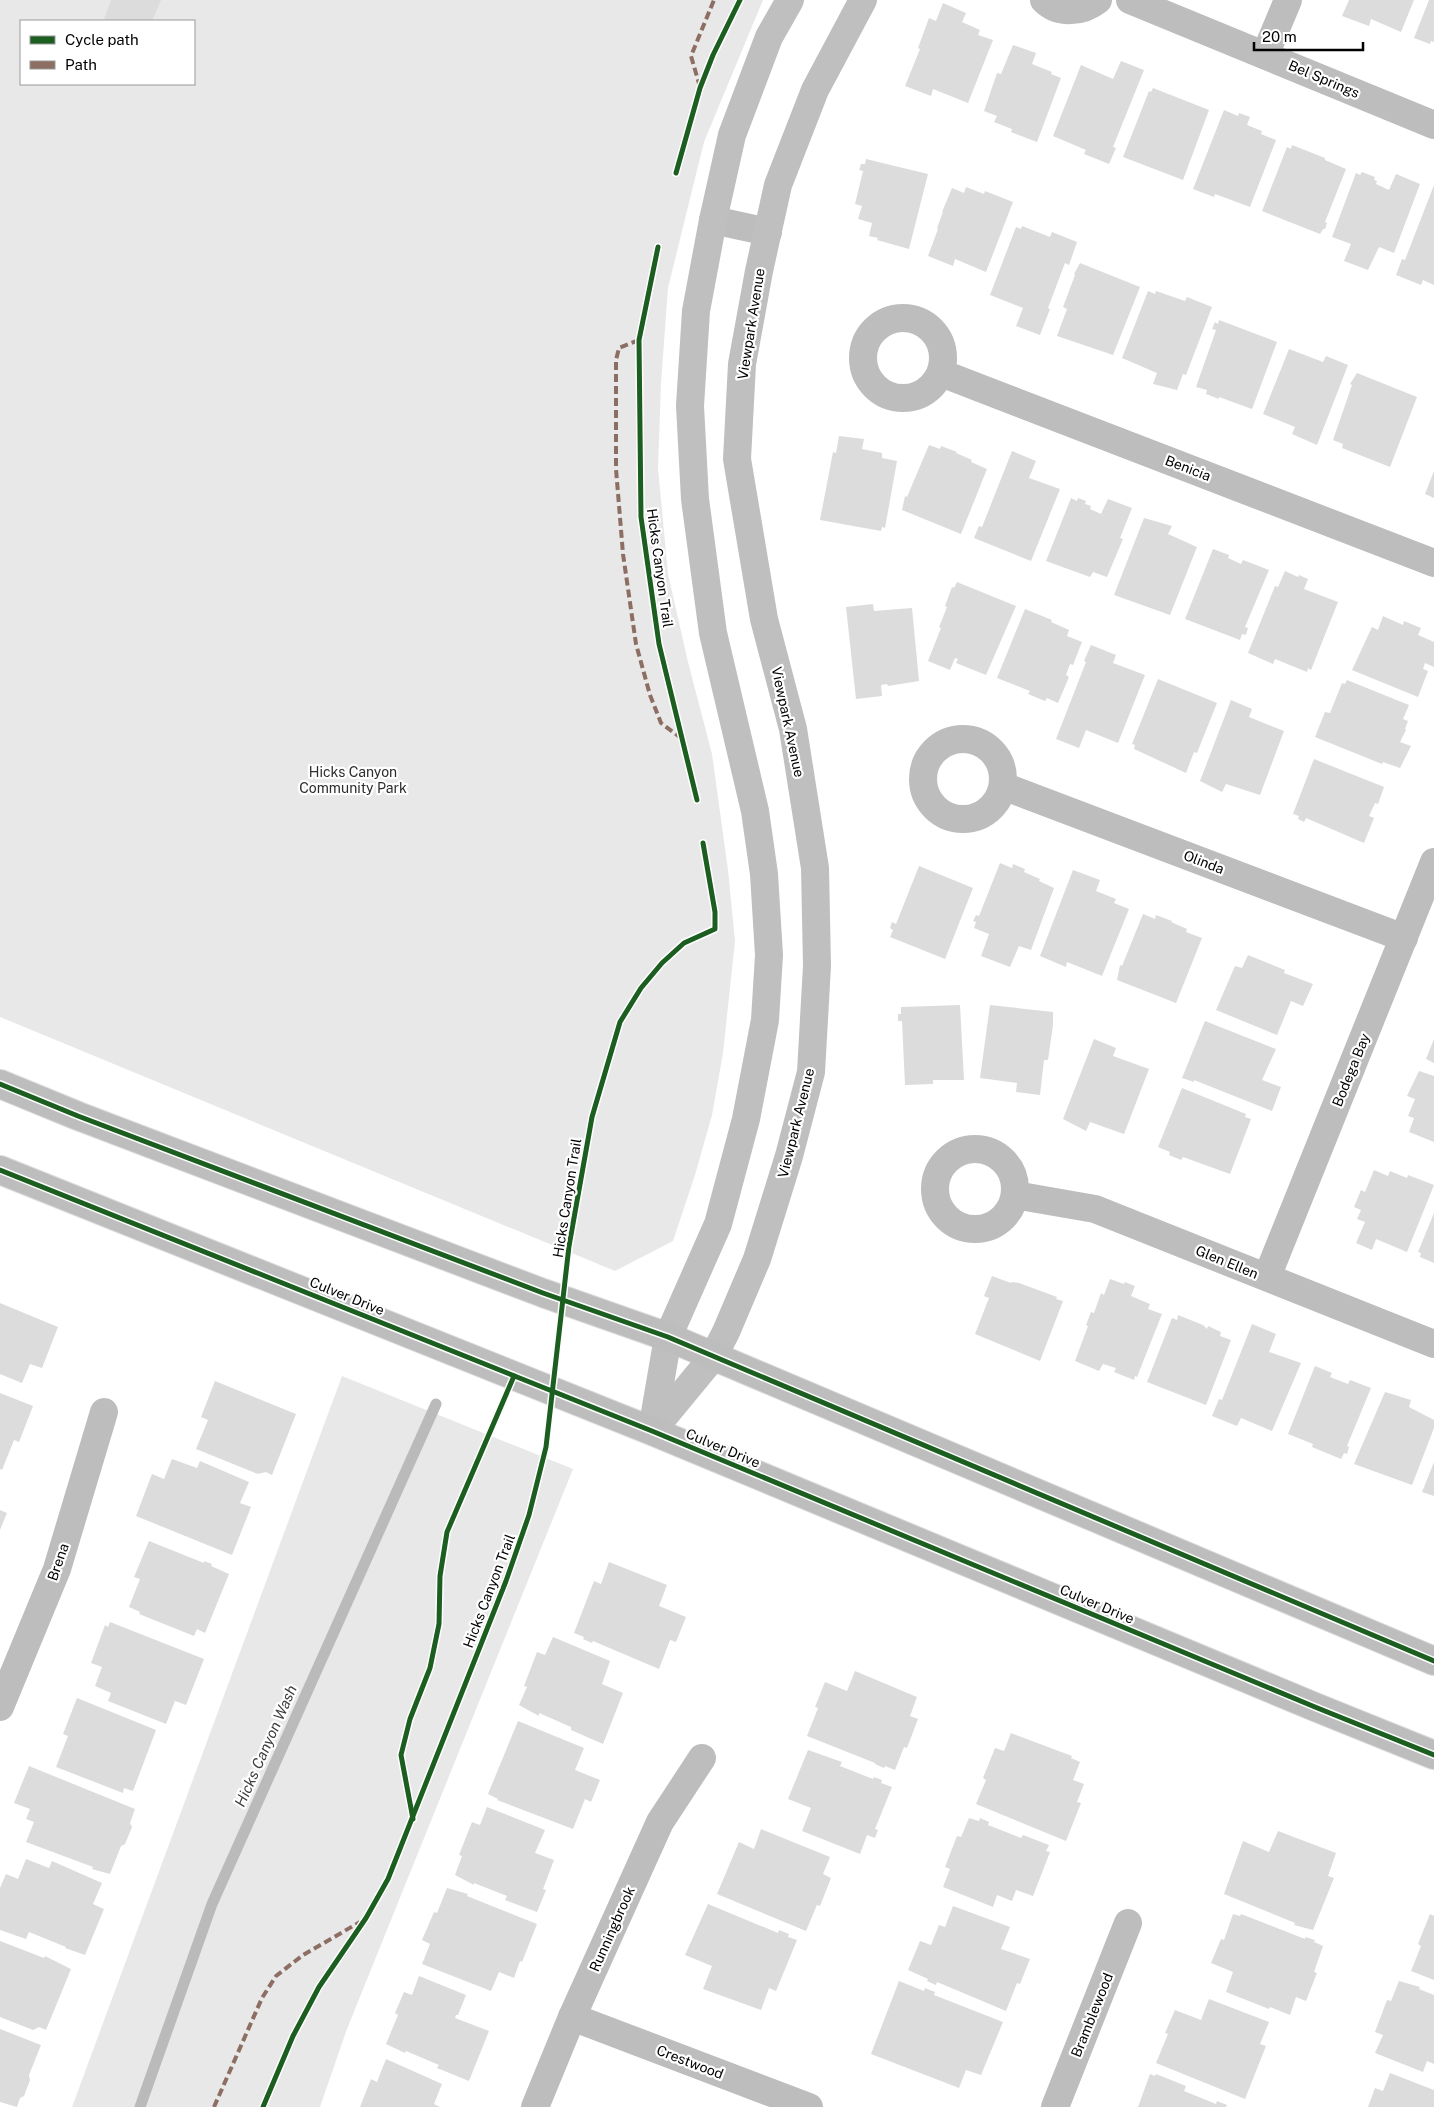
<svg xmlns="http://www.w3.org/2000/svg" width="1434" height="2107" viewBox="0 0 1434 2107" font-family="'Public Sans',sans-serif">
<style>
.green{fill:#e8e8e8;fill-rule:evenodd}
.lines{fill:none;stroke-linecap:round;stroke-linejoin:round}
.stream{stroke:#bababa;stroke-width:11}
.building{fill:#dcdcdc}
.primary-casing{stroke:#dbdbdb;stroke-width:30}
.street{stroke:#bdbdbd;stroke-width:28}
.secondary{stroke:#bfbfbf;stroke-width:28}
.primary{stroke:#bdbdbd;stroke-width:28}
.quiet{stroke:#8d6e63;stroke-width:4;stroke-dasharray:8 4;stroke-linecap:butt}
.cycleway-casing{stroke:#fff;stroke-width:8}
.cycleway{stroke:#1b5e20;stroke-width:5}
.labels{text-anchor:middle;stroke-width:4.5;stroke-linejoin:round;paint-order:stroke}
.street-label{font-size:14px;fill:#000;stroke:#fff}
.park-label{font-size:14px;fill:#2d2d2d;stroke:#fff}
.water-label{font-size:15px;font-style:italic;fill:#3e3e3e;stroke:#fff}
</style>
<rect width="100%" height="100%" fill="#fff"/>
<g class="green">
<path d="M0,0H763L704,142L668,288L661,383L658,468L668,574L688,662L712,754L728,870L735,941L723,1053L712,1115L695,1175L673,1241L615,1271L0,1017ZM21,21H194V84H21Z"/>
<polygon points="342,1376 573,1469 347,2029 320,2107 72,2107"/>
</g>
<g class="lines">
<polyline class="stream" points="140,2107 212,1904 436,1404"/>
</g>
<g class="building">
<polygon points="111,0 161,0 152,21 109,21 104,19"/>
<polygon points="1349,0 1414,0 1401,32 1371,19 1369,26 1342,16"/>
<polygon points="1429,0 1434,0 1434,42 1431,41 1430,44 1414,38"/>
<polygon points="943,3 966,13 962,22 980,30 978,35 993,40 968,103 933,89 931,96 905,86 920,49 918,48 929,18 936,21"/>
<polygon points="1013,45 1036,53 1032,64 1052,72 1051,74 1061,78 1037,142 1011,132 1012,129 994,122 997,116 984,111 997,73 1001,74"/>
<polygon points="1121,61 1144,70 1113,147 1116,148 1109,164 1084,154 1086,150 1053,136 1081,65 1113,79"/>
<polygon points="1153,88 1209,110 1183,180 1123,157 1149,91 1151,92"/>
<polygon points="1224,110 1238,116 1239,113 1250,117 1247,125 1262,131 1261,134 1276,140 1250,207 1215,194 1214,197 1193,189"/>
<polygon points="1292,145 1325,158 1325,160 1346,169 1325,222 1327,223 1325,229 1323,229 1320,234 1262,211 1287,147 1291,149"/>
<polygon points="866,159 928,174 909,249 877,240 878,238 869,236 872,223 858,219 862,206 855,204 863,171 859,170 861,164 865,164"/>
<polygon points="1362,172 1375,177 1374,180 1377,181 1376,184 1389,190 1396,174 1420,184 1394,253 1379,247 1368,270 1344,261 1351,244 1332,237 1356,173 1360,175"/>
<polygon points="1434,185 1434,285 1423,280 1421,285 1396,275 1402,259 1405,260"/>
<polygon points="966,187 984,194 985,191 1013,202 986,272 955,259 953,266 928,256 938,229 937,228 943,212 942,212 952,188 964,193"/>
<polygon points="1022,226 1050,237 1052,232 1077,242 1069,265 1065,263 1048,308 1050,309 1040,335 1016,326 1023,308 990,295 1016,227 1021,229"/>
<polygon points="1080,263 1140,287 1113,355 1057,336 1067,309 1063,307 1075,275 1074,274"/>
<polygon points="1148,291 1155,294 1156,291 1185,301 1187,297 1212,307 1186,375 1183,374 1177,390 1153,384 1157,373 1122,358"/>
<polygon points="1219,320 1277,342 1252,409 1219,397 1219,399 1206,394 1207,390 1196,387 1216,330 1212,329 1215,322 1218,324"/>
<polygon points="1289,349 1323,362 1326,356 1348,365 1317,445 1292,434 1295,427 1263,414"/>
<polygon points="1357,373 1417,397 1390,467 1342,448 1343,444 1333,440 1352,385 1350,384"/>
<polygon points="839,436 864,439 862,449 882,453 882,458 897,461 885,528 882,527 881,531 820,520 833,452 836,453"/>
<polygon points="929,445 940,449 941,446 957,452 956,453 972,460 971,462 987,469 961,534 902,510 905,496 907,497"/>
<polygon points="1012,451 1036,461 1029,478 1060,489 1031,561 974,538 979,526 982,527"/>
<polygon points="1434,471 1434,498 1425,494"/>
<polygon points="1071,498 1077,501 1078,498 1086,501 1085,504 1091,506 1090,509 1101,514 1108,499 1132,508 1120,538 1123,539 1107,577 1093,572 1090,577 1046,561"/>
<polygon points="1144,518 1172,526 1168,534 1197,547 1170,615 1114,595"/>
<polygon points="1213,549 1229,555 1228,558 1241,564 1243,560 1269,570 1245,627 1248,628 1246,635 1242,634 1240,640 1185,619"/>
<polygon points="1285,571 1298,577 1299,575 1308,579 1304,589 1338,602 1311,670 1308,668 1307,672 1275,659 1273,664 1248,653 1275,586 1278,587"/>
<polygon points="957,582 1016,606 986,675 956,663 958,659 955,658 950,670 928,661 941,628 939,627 947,607 945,606 952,587 954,588"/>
<polygon points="873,604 874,611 912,608 919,681 888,686 887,684 881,685 882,696 856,699 846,607"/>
<polygon points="1025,609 1052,620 1051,622 1069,630 1067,636 1082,642 1073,665 1070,664 1066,675 1069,677 1058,703 1047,698 1045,701 1028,694 1030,691 997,678"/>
<polygon points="1383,616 1403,625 1404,621 1421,628 1418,635 1434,642 1434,667 1425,663 1423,669 1428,671 1418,697 1352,670 1372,627 1378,630"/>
<polygon points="1091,645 1116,655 1113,663 1145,675 1118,743 1086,730 1079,748 1056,739 1086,662 1084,661"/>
<polygon points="1158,679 1217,703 1197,753 1194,752 1186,773 1134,749 1135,745 1132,744"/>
<polygon points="1347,680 1409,705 1403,719 1408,721 1405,729 1406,730 1400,742 1411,746 1400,768 1383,762 1382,764 1315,737 1325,712 1330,713 1342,683 1345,684"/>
<polygon points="1231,700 1252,709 1249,717 1284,731 1260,795 1226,784 1222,792 1200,781"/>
<polygon points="1314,759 1384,787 1378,804 1375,803 1369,816 1374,818 1364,843 1306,818 1304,822 1298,819 1299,816 1293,814"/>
<polygon points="1000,863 1012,868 1013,864 1025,869 1024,872 1040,879 1039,881 1054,888 1031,950 1019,946 1010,967 981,956 989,934 974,928 976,922 973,921 976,915 979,916"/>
<polygon points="919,866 973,888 945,959 890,937 893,930 890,928 892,922 896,924"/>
<polygon points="1073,870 1100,880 1096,891 1116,899 1114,903 1129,909 1102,976 1067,962 1066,967 1040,956"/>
<polygon points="1143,914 1155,919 1156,915 1172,921 1171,922 1187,929 1186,932 1202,938 1176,1003 1117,980 1120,965 1122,966"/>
<polygon points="1248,955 1285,970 1284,973 1313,984 1303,1006 1291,1001 1277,1035 1216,1010 1235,966 1242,968"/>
<polygon points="960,1005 964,1080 933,1080 933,1084 905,1085 902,1021 898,1021 898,1014 901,1014 901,1007"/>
<polygon points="990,1005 1053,1012 1053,1025 1048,1060 1044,1060 1040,1095 1016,1092 1017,1083 980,1078"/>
<polygon points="1205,1021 1276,1049 1262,1080 1281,1087 1272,1111 1194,1080 1194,1082 1182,1078"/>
<polygon points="1094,1039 1116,1048 1113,1056 1149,1069 1124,1134 1090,1122 1086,1131 1063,1119"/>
<polygon points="1434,1039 1434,1063 1426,1059"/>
<polygon points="1419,1071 1434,1076 1434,1142 1409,1132 1414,1118 1408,1116 1415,1099 1407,1096"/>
<polygon points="1182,1088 1246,1114 1245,1117 1251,1119 1230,1174 1183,1157 1181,1160 1169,1155 1170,1152 1158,1147"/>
<polygon points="1374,1170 1388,1176 1390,1171 1407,1178 1408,1175 1434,1185 1407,1252 1376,1239 1372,1250 1356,1243 1365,1222 1357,1219 1361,1210 1354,1207 1361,1190 1365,1192"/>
<polygon points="1434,1213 1434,1263 1420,1257 1421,1253 1418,1252"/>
<polygon points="992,1276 1011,1283 1012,1282 1019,1283 1057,1297 1056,1299 1063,1301 1040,1361 975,1334 989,1298 984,1296"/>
<polygon points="1110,1279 1124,1284 1125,1282 1135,1286 1131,1296 1150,1304 1148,1309 1162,1314 1137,1377 1135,1376 1134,1380 1114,1372 1116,1368 1103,1364 1099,1371 1075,1361 1088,1326 1086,1325 1091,1312 1094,1313 1101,1293 1104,1295"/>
<polygon points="0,1303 58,1327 42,1368 30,1364 22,1383 0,1374"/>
<polygon points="1178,1315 1203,1325 1207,1329 1208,1326 1221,1332 1220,1336 1231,1340 1206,1405 1147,1382 1172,1318 1177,1320"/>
<polygon points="1252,1324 1276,1334 1269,1352 1301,1363 1272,1431 1241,1418 1237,1426 1212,1416 1219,1399 1222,1400"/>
<polygon points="1315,1366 1332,1373 1330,1377 1348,1384 1350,1380 1371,1388 1347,1446 1349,1447 1347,1454 1344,1453 1341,1459 1312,1447 1313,1444 1288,1434"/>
<polygon points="215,1381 296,1414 272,1475 266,1472 258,1474 196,1449 208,1420 201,1417"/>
<polygon points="1385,1392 1411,1400 1409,1407 1434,1420 1434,1428 1412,1485 1354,1464"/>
<polygon points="0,1393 33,1406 19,1442 14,1440 2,1470 0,1469"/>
<polygon points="172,1459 197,1468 200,1461 249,1482 240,1503 251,1507 232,1555 136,1516 152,1474 164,1479"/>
<polygon points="1434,1462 1434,1496 1422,1492"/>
<polygon points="0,1510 7,1513 0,1530"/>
<polygon points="149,1541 204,1563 204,1561 212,1564 211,1566 229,1574 205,1633 197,1629 194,1636 139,1614 140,1612 129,1607 140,1579 134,1577"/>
<polygon points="609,1562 667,1585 659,1606 686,1617 676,1642 670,1640 659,1669 593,1641 592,1643 583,1639 584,1637 574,1633 594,1581 601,1584"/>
<polygon points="110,1622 204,1659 186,1705 175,1701 166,1724 108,1701 111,1693 95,1686 102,1667 91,1663 105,1625 108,1627"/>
<polygon points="553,1637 610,1661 602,1684 623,1693 603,1744 571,1730 571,1727 539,1713 539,1716 519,1705 527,1687 524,1686 537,1652 545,1655"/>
<polygon points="855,1671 917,1697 910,1716 918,1719 907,1748 904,1747 895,1770 885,1766 884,1768 875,1764 875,1763 807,1736 818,1708 815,1707 825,1682 847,1691"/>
<polygon points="77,1698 156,1730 133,1791 124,1788 123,1793 56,1767 68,1736 63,1734"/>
<polygon points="518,1721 584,1748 575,1770 600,1780 591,1802 585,1799 573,1829 497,1800 498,1799 488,1794"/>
<polygon points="1011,1733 1072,1756 1071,1758 1080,1762 1073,1780 1084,1784 1077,1802 1081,1803 1066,1841 976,1804 986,1780 983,1778 995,1748 1004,1751"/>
<polygon points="808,1750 842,1762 840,1766 873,1779 874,1777 882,1780 881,1783 892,1787 875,1829 878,1830 875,1838 867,1835 860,1854 802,1831 811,1808 788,1799"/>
<polygon points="29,1766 135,1809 130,1823 132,1827 125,1844 121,1846 110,1874 92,1869 93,1867 26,1842 34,1822 26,1819 30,1809 14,1803"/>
<polygon points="487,1807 545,1830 535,1853 554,1860 543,1889 546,1890 537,1912 505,1900 507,1896 474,1883 474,1885 455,1875 462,1856 459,1855 472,1822 480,1825"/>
<polygon points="969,1818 979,1821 980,1818 989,1822 988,1825 1021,1838 1023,1835 1049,1845 1046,1851 1050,1852 1033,1896 1016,1890 1012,1901 997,1895 993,1907 943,1887 950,1869 945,1867 957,1836 961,1837"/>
<polygon points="761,1829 830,1857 823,1874 831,1878 820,1906 817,1905 806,1931 717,1894 739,1842 754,1849"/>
<polygon points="1278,1831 1336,1853 1328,1876 1334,1878 1313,1930 1294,1925 1295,1923 1224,1894 1243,1841 1269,1852"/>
<polygon points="26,1859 49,1868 52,1861 102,1883 93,1904 104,1909 85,1955 65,1948 66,1947 29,1932 26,1939 0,1930 0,1888 6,1874 18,1879"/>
<polygon points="447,1888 468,1894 467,1896 537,1924 522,1962 520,1961 514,1978 499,1972 491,1991 422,1964 430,1944 422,1940 434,1912 437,1913"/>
<polygon points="708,1904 778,1933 779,1930 789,1934 788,1937 797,1940 776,1991 769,1988 761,2010 703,1989 712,1966 685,1955"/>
<polygon points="953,1906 1010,1927 1001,1949 1030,1959 1020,1984 1017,1983 1006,2011 937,1982 936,1985 927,1981 928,1979 908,1970 920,1941 931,1945 939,1925 945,1927"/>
<polygon points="1233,1914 1240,1916 1241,1914 1305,1939 1305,1937 1315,1940 1314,1942 1323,1946 1314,1972 1317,1973 1306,2001 1296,1997 1290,2015 1270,2007 1269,2009 1226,1992 1233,1972 1211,1963 1221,1939 1224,1940"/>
<polygon points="1430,1914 1434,1916 1434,1980 1411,1971 1421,1946 1418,1944"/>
<polygon points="0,1941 44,1958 45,1956 71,1969 46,2030 39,2027 33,2030 0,2017"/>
<polygon points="419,1976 466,1995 458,2015 456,2015 455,2018 489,2031 469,2081 437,2068 439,2065 406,2051 405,2053 386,2044 398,2015 395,2013 404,1992 412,1995"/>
<polygon points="899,1981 924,1991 925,1988 935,1992 934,1995 1003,2022 981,2075 966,2070 959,2088 871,2054"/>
<polygon points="1399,1981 1420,1987 1419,1989 1434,1995 1434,2064 1427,2061 1423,2072 1375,2053 1383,2035 1375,2032 1387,2000 1391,2001"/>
<polygon points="1209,1999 1269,2022 1260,2044 1266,2046 1245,2099 1156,2063 1168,2034 1165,2033 1175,2010 1201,2020"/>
<polygon points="0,2029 41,2045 29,2075 30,2080 24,2096 20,2098 17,2107 0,2102"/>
<polygon points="386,2059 442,2084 434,2104 440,2107 360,2107 371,2079 377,2082"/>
<polygon points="1390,2073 1434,2090 1434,2107 1368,2107 1375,2088 1383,2091"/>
<polygon points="1150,2074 1155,2076 1156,2074 1186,2086 1184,2091 1216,2104 1217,2101 1227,2105 1226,2107 1138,2107"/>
</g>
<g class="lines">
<g class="primary-casing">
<g id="primary">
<polyline points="0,1084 78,1116 543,1293 668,1337 1434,1661"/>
<polyline points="0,1170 652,1431 1315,1707 1434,1755"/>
</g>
</g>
<g class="street">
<path d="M1044,0C1059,15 1083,12 1098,0"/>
<polyline points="1130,0 1434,125"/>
<polyline points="1265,55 1288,0"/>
<polyline points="713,220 768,232"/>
<circle cx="903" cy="358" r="40"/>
<polyline points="941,373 1434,563"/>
<circle cx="963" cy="779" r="40"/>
<polyline points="1003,786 1404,938"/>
<circle cx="975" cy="1189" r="40"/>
<polyline points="1015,1195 1095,1209 1434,1344"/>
<polyline points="1267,1277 1434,862"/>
<polyline points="0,1707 57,1569 104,1412"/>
<polyline points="572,2017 809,2107"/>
<polyline points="535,2107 572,2017 660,1822 702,1758"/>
<polyline points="1055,2107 1128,1923"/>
</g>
<g class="secondary">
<polyline points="652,1430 668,1337 718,1224 746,1119 765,1020 769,955 764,874 755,811 713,633 695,499 690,406 696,311 713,220 732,135 769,37 790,0"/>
<polyline points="652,1431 713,1357 726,1332 757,1259 789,1156 811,1072 817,966 815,868 793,729 764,619 737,459 742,364 759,271 778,185 815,90 863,0"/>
</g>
<use href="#primary" class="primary"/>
<g class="quiet">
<polyline points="700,87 691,56 714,0"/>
<polyline points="639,340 619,348 616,360 616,469 623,554 636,644 650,695 661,723 681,738"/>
<polyline points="214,2107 262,1998 276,1976 303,1955 360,1922"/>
</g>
<g class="cycleway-casing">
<g id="cycleway">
<polyline points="676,173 700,88 713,55 740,0"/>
<polyline points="658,247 639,340 641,517 659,644 697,800"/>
<polyline points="0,1084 78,1116 543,1293 668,1337 1434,1661"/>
<polyline points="0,1170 652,1431 1315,1707 1434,1755"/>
<polyline points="413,1819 401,1755 410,1719 430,1668 439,1624 440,1576 447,1532 514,1376"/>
<polyline points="263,2107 293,2036 319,1987 366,1918 388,1879 506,1581 529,1515 546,1447 569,1246 592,1117 620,1022 641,988 662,963 684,943 715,929 715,912 703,843"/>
</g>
</g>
<use href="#cycleway" class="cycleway"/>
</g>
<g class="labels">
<g class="street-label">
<text transform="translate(1324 79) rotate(23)" y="5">Bel Springs</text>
<text transform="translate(751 324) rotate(-81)" y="5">Viewpark Avenue</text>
<text transform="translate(1188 468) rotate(21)" y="5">Benicia</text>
<text transform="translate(660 568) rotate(82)" y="5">Hicks Canyon Trail</text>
<text transform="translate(788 722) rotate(78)" y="5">Viewpark Avenue</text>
<text transform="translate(1204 862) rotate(21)" y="5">Olinda</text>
<text transform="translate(1351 1070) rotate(-68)" y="5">Bodega Bay</text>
<text transform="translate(796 1123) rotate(-76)" y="5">Viewpark Avenue</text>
<text transform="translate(567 1198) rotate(-81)" y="5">Hicks Canyon Trail</text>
<text transform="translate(1227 1262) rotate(22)" y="5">Glen Ellen</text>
<text transform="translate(347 1296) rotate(22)" y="5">Culver Drive</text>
<text transform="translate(723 1448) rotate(23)" y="5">Culver Drive</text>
<text transform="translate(58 1562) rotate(-71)" y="5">Brena</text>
<text transform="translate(489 1591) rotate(-69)" y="5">Hicks Canyon Trail</text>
<text transform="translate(1097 1604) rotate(23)" y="5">Culver Drive</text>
<text transform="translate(612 1929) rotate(-66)" y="5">Runningbrook</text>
<text transform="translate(1092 2015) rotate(-68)" y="5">Bramblewood</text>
<text transform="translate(690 2062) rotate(21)" y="5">Crestwood</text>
</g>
<g class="park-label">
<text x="353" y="777">Hicks Canyon<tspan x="353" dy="16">Community Park</tspan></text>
</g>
<g class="water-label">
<text transform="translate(266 1746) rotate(-66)" y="5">Hicks Canyon Wash</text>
</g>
</g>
<rect x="20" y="20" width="175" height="65" fill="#ffffff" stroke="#999999"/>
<rect x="30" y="36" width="25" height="8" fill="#1b5e20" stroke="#999999"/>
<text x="65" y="45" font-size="15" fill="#000000">Cycle path</text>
<rect x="30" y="61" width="25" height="8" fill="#8d6e63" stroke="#999999"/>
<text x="65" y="70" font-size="15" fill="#000000">Path</text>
<path d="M1254 42v8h109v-8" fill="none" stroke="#000000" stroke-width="2.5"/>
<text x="1262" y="42" font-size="15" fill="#000000" stroke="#ffffff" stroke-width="4" paint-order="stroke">20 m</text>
</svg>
